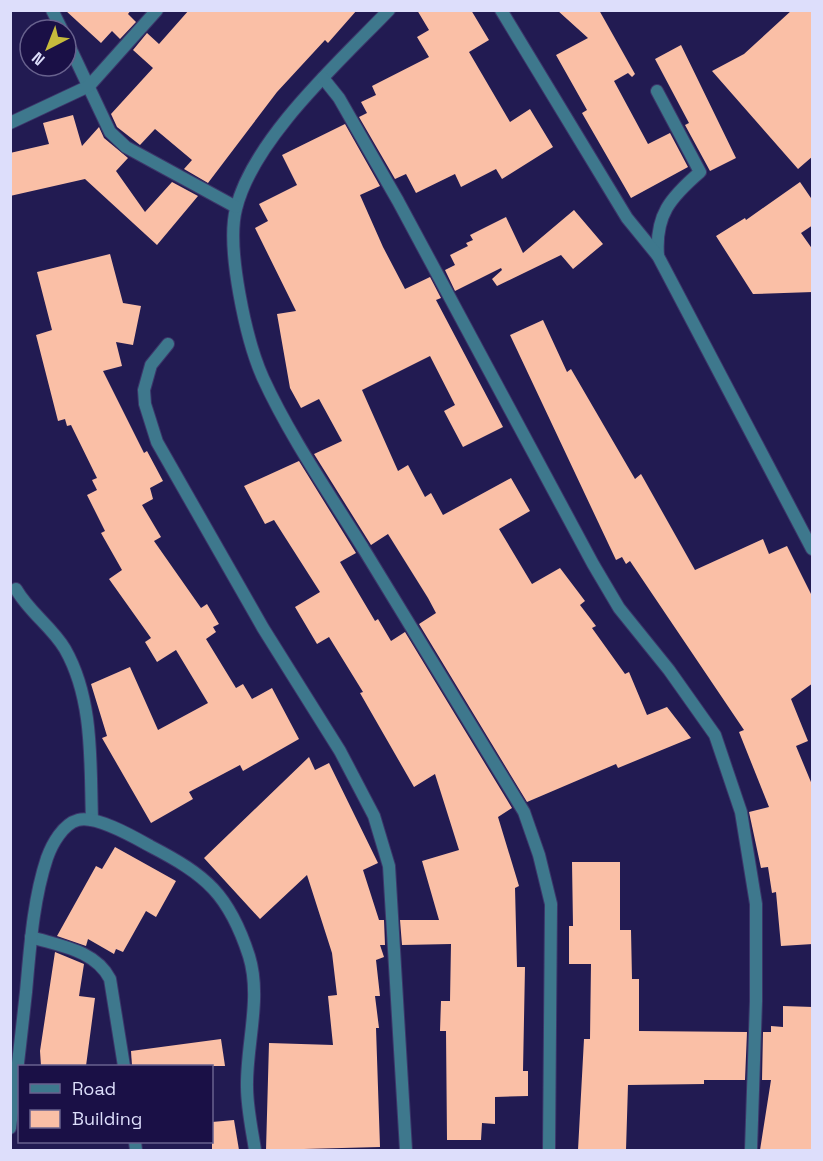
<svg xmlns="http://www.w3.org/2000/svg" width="823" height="1161" viewBox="0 0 823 1161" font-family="'Space Grotesk',sans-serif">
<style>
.building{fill:#fabfa6}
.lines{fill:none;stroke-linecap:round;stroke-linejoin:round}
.lane-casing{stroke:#3c366a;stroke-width:14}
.street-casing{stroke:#3c366a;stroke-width:14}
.lane{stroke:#3e788d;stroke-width:12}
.street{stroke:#3e788d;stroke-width:12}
</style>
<rect width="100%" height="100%" fill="#221b52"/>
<g class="building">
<polygon points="65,10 131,10 128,14 136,22 120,39 112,31 101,43"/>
<polygon points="189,10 357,10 328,43 325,40 277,92 208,183 184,169 192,160 155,129 140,145 117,127 111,114 153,68 133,50 147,33 159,44"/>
<polygon points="417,10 471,10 489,40 469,52 510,122 530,109 553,147 502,179 496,169 461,187 455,174 416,193 406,174 395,179 359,117 367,113 361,102 376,95 372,86 429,57 417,37 429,30"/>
<polygon points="557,10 599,10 635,74 632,77 628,73 614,81 648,144 670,133 688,167 631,198 582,113 587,110 556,55 588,38"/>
<polygon points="792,10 813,10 813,156 798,169 712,71 744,54"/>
<polygon points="681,45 736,158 710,171 685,125 689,123 655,59"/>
<polygon points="73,115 82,146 99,127 104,138 128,158 116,171 145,212 172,182 198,196 157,245 85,179 10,196 10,153 49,144 43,123"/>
<polygon points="345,124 380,186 360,195 383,247 405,289 430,277 441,298 436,300 503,427 463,447 444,411 455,405 430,356 362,390 398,471 408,465 425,497 431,493 443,515 511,478 530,511 499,529 532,584 560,568 585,601 580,605 596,626 592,628 625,674 629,672 647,715 667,707 691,738 618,768 616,764 527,802 419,624 436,613 428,598 388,534 371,545 314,454 342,441 319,399 301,408 290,388 277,314 296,311 255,228 268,221 259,204 297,185 282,155"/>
<polygon points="800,182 813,201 813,225 801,233 813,250 813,292 753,294 716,236 745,218 746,220"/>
<polygon points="574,210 603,244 573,269 561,255 497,286 492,279 502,270 501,268 455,291 445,270 455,265 450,255 468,246 466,243 473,240 470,235 506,217 523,253"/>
<polygon points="110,254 123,303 141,306 133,345 116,342 122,366 103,371 144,453 147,451 163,481 150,488 153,499 142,505 161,537 154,541 201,608 207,604 219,624 213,627 216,632 206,639 236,688 243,684 252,699 272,688 299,739 243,771 240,765 189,792 193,799 151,823 102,738 107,736 91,684 130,667 158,730 208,703 176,650 157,662 145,642 151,638 109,579 122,570 101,533 105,531 87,495 97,490 92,480 97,478 71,425 67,426 65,419 58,421 36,335 52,330 37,272"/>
<polygon points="543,320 567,372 571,369 635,479 641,474 695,570 763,539 769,554 787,546 813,598 813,683 791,699 808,741 796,746 813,787 813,944 781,946 776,892 772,893 768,867 761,868 749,812 769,807 739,732 744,730 630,561 626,564 622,557 616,560 510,335"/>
<polygon points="299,461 356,553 340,562 375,621 378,619 391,641 405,632 512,808 498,817 519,886 515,888 517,967 525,967 523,1071 528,1071 528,1096 495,1097 495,1124 482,1123 481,1140 447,1140 446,1031 440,1031 441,1001 450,1001 451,944 402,945 400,920 439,920 422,861 459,850 435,774 414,787 360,693 363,692 329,637 317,644 295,607 320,592 274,520 265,524 244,486"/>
<polygon points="309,757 315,770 329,763 378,863 363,870 379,920 384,920 385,945 380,945 384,957 376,960 380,996 375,996 379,1028 376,1028 380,1147 266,1150 269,1043 333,1045 328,996 337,995 332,953 307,875 260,919 204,858"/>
<polygon points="115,847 176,881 156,917 146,911 123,952 116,949 114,954 88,939 86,946 57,936 96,866 102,869"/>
<polygon points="572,862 620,862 620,930 631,930 632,979 639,979 639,1031 747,1032 745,1080 704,1080 704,1084 628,1085 626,1150 578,1150 584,1039 590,1039 591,964 569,964 569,926 573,926"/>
<polygon points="55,952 84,964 79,996 95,998 86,1066 41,1066 40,1051"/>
<polygon points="783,1006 813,1007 811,1150 760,1150 771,1080 762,1080 763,1032 771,1032 771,1026 783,1027"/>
<polygon points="221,1039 225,1066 132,1066 131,1051"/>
<polygon points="234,1120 239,1150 212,1150 212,1122"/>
</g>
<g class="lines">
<g class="lane-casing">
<path id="lane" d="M657,91L700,172C670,198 655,215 658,256"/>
</g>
<g class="street-casing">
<g id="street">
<polyline points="52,10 62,30"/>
<path d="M389,10C339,62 253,139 236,209C226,248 246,340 263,378C290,437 329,493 363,548C417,636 471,724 524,812L539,855L551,904L549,1150"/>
<polyline points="501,10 627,218 658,256 812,549"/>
<polyline points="66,39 110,132 126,147 236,207"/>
<polyline points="323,78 339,98 398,201 593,564 619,608 669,670 715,735 741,812 756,904 756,1001 751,1150"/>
<polyline points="10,123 89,86 157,10"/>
<polyline points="168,344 151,365 144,390 145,404 157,442 263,628 340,751 374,816 389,866 406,1150"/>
<path d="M16,589C29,612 52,627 65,649C94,700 90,763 92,820"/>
<path d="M31,937C60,946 95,950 110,979L124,1066"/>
<path d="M10,1128C16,1083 21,1037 26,992C30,948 33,900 47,858C52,844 63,824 78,820C96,815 134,837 150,846C206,875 229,894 249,956C262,998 246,1045 247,1087C247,1108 252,1130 255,1150"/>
<polyline points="135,1142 136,1150"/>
</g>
</g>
<use href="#lane" class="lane"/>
<use href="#street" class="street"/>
</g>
<rect width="823" height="1161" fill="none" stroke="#dddefb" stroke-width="24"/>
<rect x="18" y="1065" width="195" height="78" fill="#1a1046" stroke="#68628e" stroke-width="1.5"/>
<rect x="30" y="1084" width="30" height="9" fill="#3e788d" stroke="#68628e" stroke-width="1.5"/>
<text x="72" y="1095" font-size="18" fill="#dddefb">Road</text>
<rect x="30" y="1110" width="30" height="18" fill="#fabfa6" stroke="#68628e" stroke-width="1.5"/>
<text x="72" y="1125" font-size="18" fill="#dddefb">Building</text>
<g transform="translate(48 48) rotate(222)"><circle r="28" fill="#1a1046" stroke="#68628e" stroke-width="1.5"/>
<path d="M0-4.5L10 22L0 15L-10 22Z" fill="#c7bb3c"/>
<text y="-9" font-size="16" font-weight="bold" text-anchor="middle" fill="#dddefb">N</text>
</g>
</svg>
